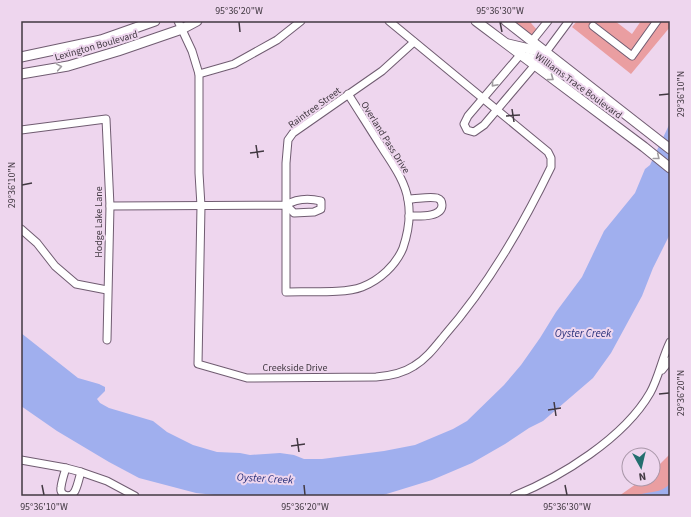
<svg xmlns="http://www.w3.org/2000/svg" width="691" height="517" viewBox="0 0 691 517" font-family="'Source Sans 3',sans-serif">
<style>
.green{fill:#ea9ea1}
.water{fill:#a0afee}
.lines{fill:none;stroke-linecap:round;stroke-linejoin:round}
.minor-casing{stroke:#705c71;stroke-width:9}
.secondary-casing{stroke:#705c71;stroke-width:11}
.minor{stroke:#fff;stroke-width:7}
.secondary{stroke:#fff;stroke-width:9}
.oneway{stroke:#a09ca0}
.ticks{fill:none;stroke:#423942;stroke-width:1.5}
.labels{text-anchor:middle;stroke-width:4;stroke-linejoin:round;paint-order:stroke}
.street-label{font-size:10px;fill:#423942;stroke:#eed6ee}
.water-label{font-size:11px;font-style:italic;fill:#2a317a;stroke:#eed6ee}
.neatline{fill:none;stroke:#423942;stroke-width:1.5}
.ticks-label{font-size:10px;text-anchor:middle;fill:#423942}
</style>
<rect width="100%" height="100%" fill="#eed6ee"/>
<g class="green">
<polygon points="510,21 532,21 531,23 537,30 531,37"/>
<polygon points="577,21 615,21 632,34 641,21 670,21 670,27 631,74 572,27"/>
<polygon points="670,454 670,496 619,496 643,479 653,479 653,471"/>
</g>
<g class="water">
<polygon points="670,123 670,234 653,268 642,296 611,353 593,378 543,421 529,428 505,444 472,463 432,480 380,496 224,496 196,493 139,478 109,462 57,431 21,406 21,333 78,378 99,384 105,387 105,391 97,399 100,403 109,408 153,421 167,432 193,445 217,452 240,453 250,455 280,453 294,455 304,459 322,459 384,451 415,445 453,429 467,421 504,385 521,365 540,338 556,312 582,277 604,231 635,193 645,169 650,165"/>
<path d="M670,483V496H635C646,491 663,494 670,483Z"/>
</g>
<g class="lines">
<g class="minor-casing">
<g id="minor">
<path d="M178,21L192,51L199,74V173L201,206L198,364L247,378L376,377C389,376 402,374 414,366C426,359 435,347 444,336C488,286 522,227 551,167V158L548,152L497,110L389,21"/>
<polyline points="593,26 632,56 657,21"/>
<polyline points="532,41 548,21"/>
<polyline points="546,52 569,21"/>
<polyline points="520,55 468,116 464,124 467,130 474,132 484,125 534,66"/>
<polyline points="199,74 234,64 277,40 301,21"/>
<path d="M348,94C359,111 370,129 381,146C391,162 405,180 408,200C411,216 408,233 403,248C396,265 380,280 362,287C344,294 307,291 286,292V163L288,140L293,133L382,71L414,42"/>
<polyline points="21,130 106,119 110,206 107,340"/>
<path d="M408,199C417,199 429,196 437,198C440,199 442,201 442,205C442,218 418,216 409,216"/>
<path d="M110,206L286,205C296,199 309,198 321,201V209L314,212L294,213L286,205"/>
<polyline points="21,229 37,243 55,266 76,284 107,290"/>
<polyline points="662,370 670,360"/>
<polyline points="21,460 66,468 81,472 107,481 135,496"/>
<path d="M66,468C64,474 62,480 61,487C59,496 71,499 75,491C78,485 79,478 81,472"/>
<path d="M514,496C561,477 624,438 650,393C659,377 662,358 670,342"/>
</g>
</g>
<g class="secondary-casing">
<g id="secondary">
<polyline points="476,21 644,147 670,168"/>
<polyline points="506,21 670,149"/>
<polyline points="508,44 542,52"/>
<polyline points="21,57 101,40 155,21"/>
<path d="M527,57C542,61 555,70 571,74"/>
<polyline points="21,74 68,66 118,51 182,29 197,21"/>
</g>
</g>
<use href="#minor" class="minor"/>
<use href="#secondary" class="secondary"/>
</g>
<defs><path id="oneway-chevron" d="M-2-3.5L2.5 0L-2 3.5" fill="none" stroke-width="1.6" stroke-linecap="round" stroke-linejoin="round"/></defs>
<g class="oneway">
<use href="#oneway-chevron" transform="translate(59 67) rotate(-10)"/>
<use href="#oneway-chevron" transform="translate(551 78) rotate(36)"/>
<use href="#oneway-chevron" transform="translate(494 84) rotate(131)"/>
<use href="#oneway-chevron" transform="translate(657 157) rotate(39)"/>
</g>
<path class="ticks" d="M239,22L240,32M500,22L502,32M659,95L669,94M512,109L514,122M506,116L520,115M256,145L258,158M250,153L264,151M22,185L32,183M659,394L669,393M554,402L556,416M548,410L561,408M297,438L299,452M291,446L305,444M42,485L44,495M304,485L305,495M565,485L567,495"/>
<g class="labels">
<g class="street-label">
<text transform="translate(96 45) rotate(-16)" y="4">Lexington Boulevard</text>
<text transform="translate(579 85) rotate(36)" y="4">Williams Trace Boulevard</text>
<text transform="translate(314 107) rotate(-36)" y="4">Raintree Street</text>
<text transform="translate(386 137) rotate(58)" y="4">Overland Pass Drive</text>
<text transform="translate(98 222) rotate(-90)" y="4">Hodge Lake Lane</text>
<text x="295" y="371">Creekside Drive</text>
</g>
<g class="water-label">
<text x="583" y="337">Oyster Creek</text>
<text transform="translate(265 478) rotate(3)" y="4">Oyster Creek</text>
</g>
</g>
<rect width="691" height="517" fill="none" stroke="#eed6ee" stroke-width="44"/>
<g transform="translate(641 467) rotate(172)"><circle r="19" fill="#eed6ee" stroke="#a997a9"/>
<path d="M0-3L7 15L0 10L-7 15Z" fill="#236e6f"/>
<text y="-6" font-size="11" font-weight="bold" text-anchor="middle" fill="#423942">N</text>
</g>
<rect x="22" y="22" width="647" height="473" class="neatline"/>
<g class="ticks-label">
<text x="239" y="14">95°36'20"W</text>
<text x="500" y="14">95°36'30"W</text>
<text transform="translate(680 94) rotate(-90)" y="4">29°36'10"N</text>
<text transform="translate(11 185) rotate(-90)" y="4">29°36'10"N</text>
<text transform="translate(680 393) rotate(-90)" y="4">29°36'20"N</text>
<text x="44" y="510">95°36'10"W</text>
<text x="305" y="510">95°36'20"W</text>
<text x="567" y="510">95°36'30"W</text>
</g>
</svg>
